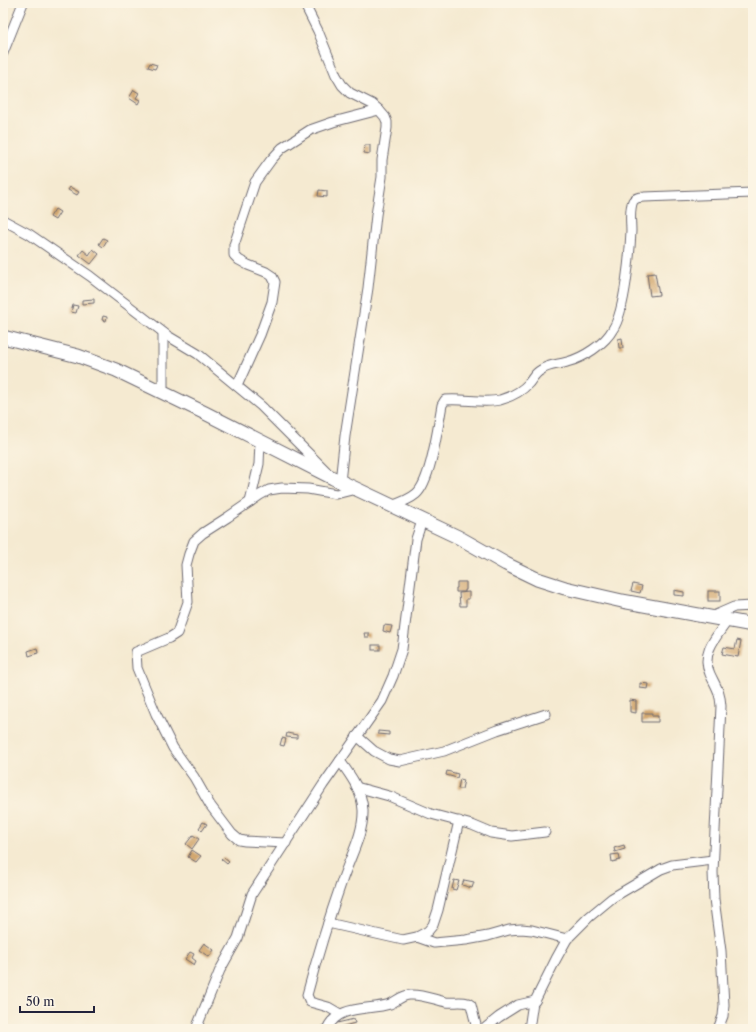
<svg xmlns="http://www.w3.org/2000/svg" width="756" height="1032" viewBox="0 0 756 1032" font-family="'Libre Caslon Text',serif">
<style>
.building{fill:#d2a770}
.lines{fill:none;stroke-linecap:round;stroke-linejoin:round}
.street-casing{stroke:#6c6870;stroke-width:11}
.secondary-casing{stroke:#6c6870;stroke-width:15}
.street{stroke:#fff;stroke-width:9}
.secondary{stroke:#fff;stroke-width:13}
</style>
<rect width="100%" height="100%" fill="#fcf5e5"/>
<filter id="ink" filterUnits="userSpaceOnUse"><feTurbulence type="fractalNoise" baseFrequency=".025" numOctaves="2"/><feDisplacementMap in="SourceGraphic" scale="8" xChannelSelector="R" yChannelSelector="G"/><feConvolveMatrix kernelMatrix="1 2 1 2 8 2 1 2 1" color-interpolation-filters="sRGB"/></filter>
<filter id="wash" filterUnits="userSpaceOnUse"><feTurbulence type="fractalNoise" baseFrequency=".012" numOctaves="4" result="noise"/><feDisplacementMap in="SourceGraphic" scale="16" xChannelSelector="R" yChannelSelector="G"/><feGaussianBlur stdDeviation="0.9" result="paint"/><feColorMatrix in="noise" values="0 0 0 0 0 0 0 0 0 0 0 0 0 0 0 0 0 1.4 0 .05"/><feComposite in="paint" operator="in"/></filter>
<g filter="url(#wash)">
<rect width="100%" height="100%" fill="#f5ead1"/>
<g id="blocks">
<g class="building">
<polygon points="150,63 157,65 155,69 148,67"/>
<polygon points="134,90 139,93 136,98 140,100 138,104 129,98"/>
<polygon points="365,145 370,145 370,154 364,153"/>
<polygon points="70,187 79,192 77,195 68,190"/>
<polygon points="319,190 327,191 327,197 318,196"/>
<polygon points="55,209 60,212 55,220 50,217"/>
<polygon points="103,238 107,240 103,247 99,244"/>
<polygon points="93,249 99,254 91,264 79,255 83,250 89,255"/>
<polygon points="655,273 659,295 650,296 647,274"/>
<polygon points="94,299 94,303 82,304 82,300"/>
<polygon points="73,305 78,306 76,313 71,312"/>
<polygon points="103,316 107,317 106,321 102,320"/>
<polygon points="622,338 623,348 619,348 618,339"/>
<polygon points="457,582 466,582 466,590 465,590 465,592 456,592 456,588 457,588"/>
<polygon points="633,584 642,586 640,593 631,591"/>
<polygon points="674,590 684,592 684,596 674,595"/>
<rect x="708" y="591" width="12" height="10"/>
<polygon points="469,592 469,599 466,599 466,606 460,606 459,593"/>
<polygon points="384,625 392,626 390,633 383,631"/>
<polygon points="364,633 369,633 369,637 365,637"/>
<polygon points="737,640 741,641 738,657 722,654 724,647 735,649"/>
<rect x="372" y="645" width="8" height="5"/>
<polygon points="37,648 38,653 29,656 28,651"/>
<polygon points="640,683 649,684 648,689 640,688"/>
<polygon points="630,700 636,701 636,713 630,712"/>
<polygon points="642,713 652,713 652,716 658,716 658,722 642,722"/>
<polygon points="378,731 389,732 389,735 378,734"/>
<polygon points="287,733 297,735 297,738 286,737"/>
<polygon points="282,738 286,739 284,746 280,745"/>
<polygon points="447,771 458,774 457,778 446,775"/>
<polygon points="460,779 464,780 462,789 458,789"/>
<polygon points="203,822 207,824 202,831 199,828"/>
<polygon points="193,835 199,839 192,849 186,844"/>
<polygon points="624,845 625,849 615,852 614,848"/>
<polygon points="192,850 201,856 196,862 188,857"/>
<polygon points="619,854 620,860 612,862 611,855"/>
<polygon points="223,857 229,862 227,864 221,859"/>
<polygon points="454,880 459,881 456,890 452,889"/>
<polygon points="464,880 474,882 472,888 462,885"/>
<polygon points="204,943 214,950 209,957 199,950"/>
<polygon points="190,952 194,954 192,958 196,961 194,965 185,959"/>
<polygon points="354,1019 355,1023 340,1027 341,1029 334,1029 333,1024"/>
</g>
</g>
</g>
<g filter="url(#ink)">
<use href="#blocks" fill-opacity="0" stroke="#6c6870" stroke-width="1"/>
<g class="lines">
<g class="street-casing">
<g id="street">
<polyline points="304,3 318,31 336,75 342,85 350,93 372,104 379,110 385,117 387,122 387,128 382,160 382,177 376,215 368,288 345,436 340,482"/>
<polyline points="3,53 23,3"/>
<polyline points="3,220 29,234 90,276 168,336 198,354 261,406 326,471"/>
<polyline points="237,386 260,335 272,302 275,282 272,276 266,272 248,265 239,260 234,255 234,245 255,182 271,160 282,148 310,130 333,122 379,110"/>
<polyline points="163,393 163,333"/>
<polyline points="250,502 259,464 260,442"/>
<path d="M391,506C400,503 409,500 416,494C431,481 438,426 442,405L445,400C464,398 482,404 500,400C510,397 522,391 529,383C533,378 535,373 541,370C549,364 558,365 567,362C583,358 605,344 613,329C625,311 630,253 631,231C631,222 629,209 633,201C636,197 640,197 644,197L753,193"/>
<polyline points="711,617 734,607 753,606"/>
<polyline points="357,736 374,751 389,759 400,761 444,751 497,730 546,714"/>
<path d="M340,761C351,776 362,791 363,810C364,834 349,859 342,881C329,918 317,957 307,995L310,1002L328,1007L340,1014"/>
<polyline points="356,787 389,796 431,814 472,825 491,833 512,836 545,832"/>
<polyline points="286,843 245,841 239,840 232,834 210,805 194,777 173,748 156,714 137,668 136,652 169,638 177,633 188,602 186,565 189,554 194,541 203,533 228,517 260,495 269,490 282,488 308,489 336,494 356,489"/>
<polyline points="328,923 403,940 417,937 428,931 433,925 438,910 459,821"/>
<polyline points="417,937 434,943 466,940 488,936 509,930 521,929 532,930 567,939"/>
<polyline points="196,1029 220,970 238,938 252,894 323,785 382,701 393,676 402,649 416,539 422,521"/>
<path d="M327,1029C338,1004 368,1011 390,1004C397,1001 402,995 410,995C422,994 435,1000 446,1002C454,1003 461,1001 468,1003L471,1005L477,1029"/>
<polyline points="484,1029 499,1017 518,1005 535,1001 556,959 567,939 589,917 612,898 661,869 672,865 713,860"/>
<polyline points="529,1029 533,1002"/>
<path d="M718,1029L723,1016L724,1005L721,951L714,899L713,872L721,706C720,691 716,687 710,674C700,653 717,636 728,620"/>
</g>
</g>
<g class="secondary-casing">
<polyline id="secondary" points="3,337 78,356 116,370 205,413 333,478 458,537 506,564 537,579 565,588 622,601 753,625"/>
</g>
<use href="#street" class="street"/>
<use href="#secondary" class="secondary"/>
</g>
</g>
<rect width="756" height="1032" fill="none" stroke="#fcf5e5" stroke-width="16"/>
<path d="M20 1006v6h74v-6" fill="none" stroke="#22223b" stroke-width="2"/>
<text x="26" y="1006" font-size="12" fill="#22223b" stroke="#fcf5e5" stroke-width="3" paint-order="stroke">50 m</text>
</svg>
